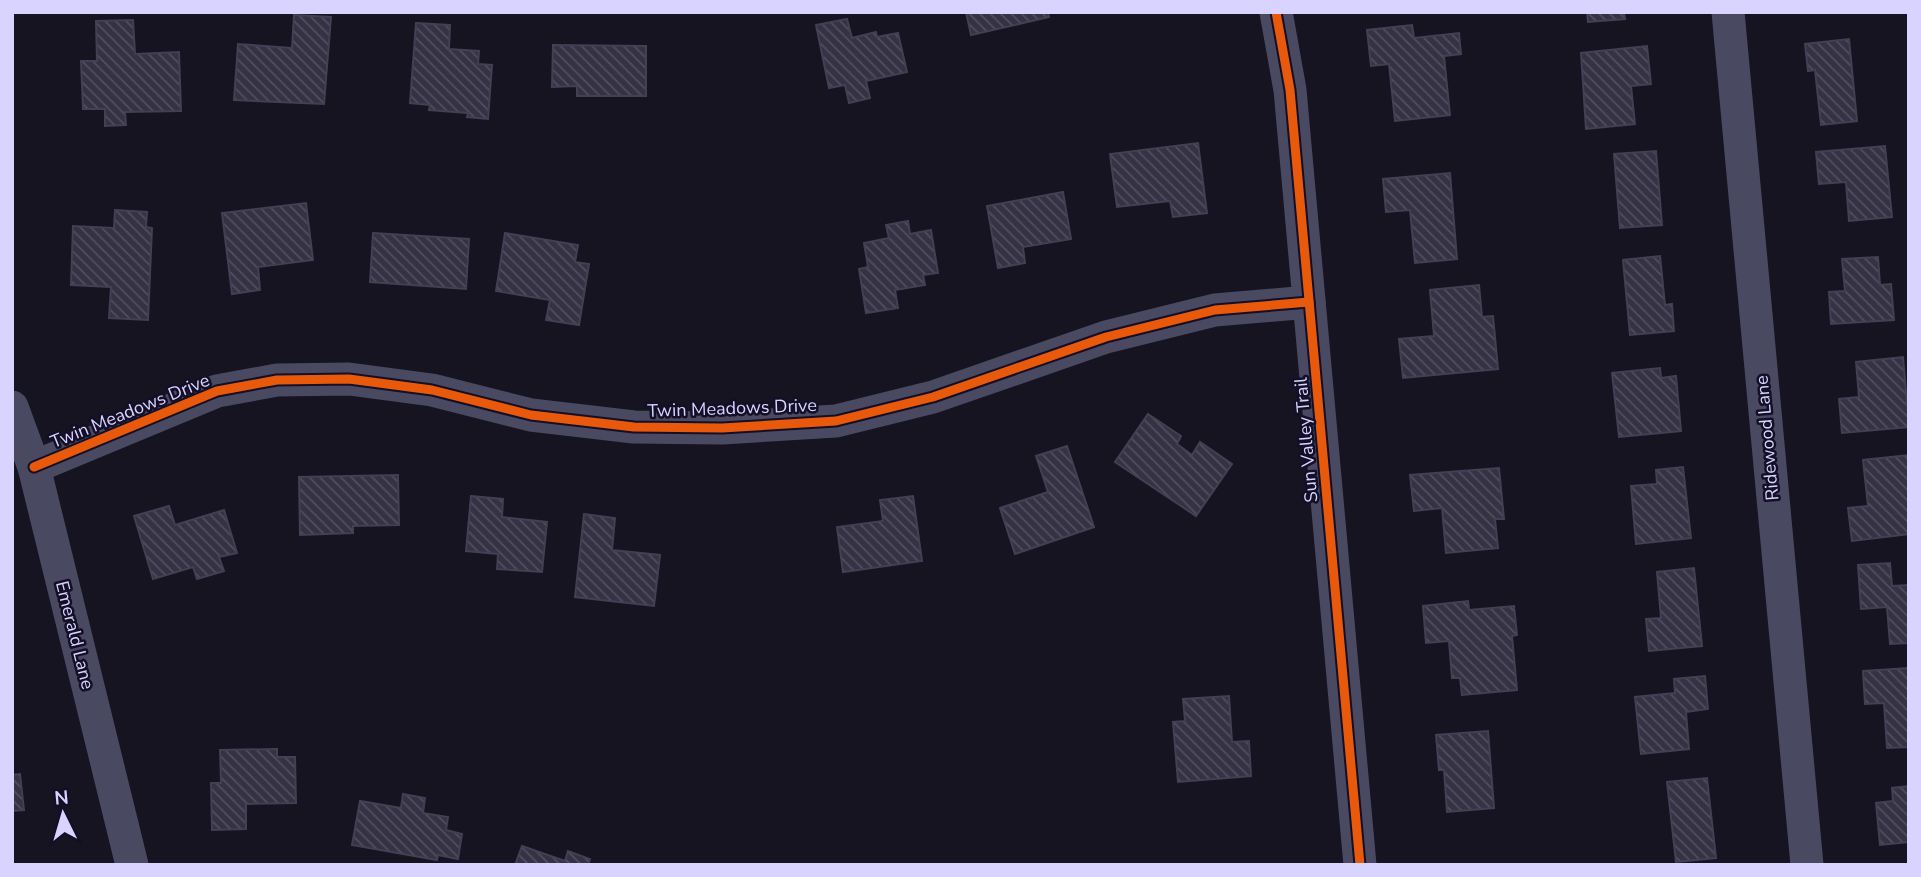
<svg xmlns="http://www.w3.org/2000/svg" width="1921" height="877" viewBox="0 0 1921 877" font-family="'Nunito Sans',sans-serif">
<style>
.building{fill:url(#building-back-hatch);stroke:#433f54;stroke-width:2}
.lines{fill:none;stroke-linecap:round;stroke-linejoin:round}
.minor{stroke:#4a4962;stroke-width:33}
.cycleway-casing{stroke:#130f26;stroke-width:13}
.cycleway{stroke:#e8590c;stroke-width:9}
.labels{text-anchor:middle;stroke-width:5;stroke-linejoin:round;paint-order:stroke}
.street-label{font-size:18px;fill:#d9d4ff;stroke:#130f26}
</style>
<defs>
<pattern id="building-back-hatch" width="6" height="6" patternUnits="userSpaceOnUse" patternTransform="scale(1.75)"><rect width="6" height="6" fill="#343243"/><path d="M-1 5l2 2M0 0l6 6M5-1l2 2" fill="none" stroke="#514f5f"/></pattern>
</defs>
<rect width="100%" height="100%" fill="#161421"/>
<g class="building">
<polygon points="966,12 1048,12 1049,17 971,35"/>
<polygon points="1587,12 1624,12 1625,19 1588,22"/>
<polygon points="294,15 331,17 324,104 234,100 238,44 292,48"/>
<polygon points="847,19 852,38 876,32 877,37 898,33 907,72 866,81 870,98 849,103 845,85 829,88 816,25"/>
<polygon points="133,20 135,54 179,52 181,111 125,112 126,125 105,126 105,109 83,109 81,61 97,61 96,21"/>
<polygon points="416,23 450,25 449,49 479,51 478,64 492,65 488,119 467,117 468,113 429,110 430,105 410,103"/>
<polygon points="1412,25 1414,38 1459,33 1461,54 1444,56 1450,115 1395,121 1389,64 1371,66 1367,30"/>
<polygon points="1849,39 1857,121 1821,125 1815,70 1808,71 1805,44"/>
<polygon points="553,45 646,46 646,96 577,96 577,86 552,87"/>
<polygon points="1647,46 1651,84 1631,86 1635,124 1586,129 1581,53"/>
<polygon points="1198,143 1207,213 1173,217 1170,201 1117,207 1110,154"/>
<polygon points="1885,146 1892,217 1849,221 1846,182 1819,184 1816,152"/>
<polygon points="1656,151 1662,225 1620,228 1614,154"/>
<polygon points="1450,173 1457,259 1415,263 1410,210 1386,212 1383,179"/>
<polygon points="1063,192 1071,239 1023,247 1025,263 998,268 987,206"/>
<polygon points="306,203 313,260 258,267 260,290 232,294 222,213"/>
<polygon points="115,210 147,212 146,227 152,228 148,320 109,318 111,287 71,285 73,226 114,228"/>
<polygon points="908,221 910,234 931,230 938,273 923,275 925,285 895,290 898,308 866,313 859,269 868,267 864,243 889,238 886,225"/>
<polygon points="373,233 469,239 466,289 370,282"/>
<polygon points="505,233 578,245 575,262 589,264 579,325 546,320 550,300 496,291"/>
<polygon points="1660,256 1665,305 1672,304 1674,331 1630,335 1623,260"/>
<polygon points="1878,257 1880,285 1891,284 1894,320 1831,324 1829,292 1845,291 1842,259"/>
<polygon points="1479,285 1482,317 1493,316 1498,369 1403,378 1399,339 1434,336 1430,290"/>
<polygon points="1903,357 1909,427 1842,433 1839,399 1859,397 1856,362"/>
<polygon points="1660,368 1661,378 1676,376 1681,431 1619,437 1612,373"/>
<polygon points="1148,414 1181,436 1177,444 1192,455 1200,442 1232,464 1196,516 1115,462"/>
<polygon points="1067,446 1094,527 1015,554 1000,508 1048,492 1036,456"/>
<polygon points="1909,455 1909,534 1852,541 1848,508 1868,506 1863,460"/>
<polygon points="1683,467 1691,538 1636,544 1631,486 1657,484 1656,470"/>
<polygon points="1499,468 1504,519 1495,519 1498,548 1446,553 1442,508 1414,511 1410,475"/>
<polygon points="398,475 399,525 353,526 353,533 300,535 299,477"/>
<polygon points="471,496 503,499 502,517 547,522 542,572 497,569 498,554 466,551"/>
<polygon points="913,496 922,561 843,572 837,527 883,521 880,500"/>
<polygon points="169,506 175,525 224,510 237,553 219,557 224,571 197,579 193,567 153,579 134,516"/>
<polygon points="584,514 615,518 612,550 660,555 654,606 575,597"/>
<polygon points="1890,563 1892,586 1909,585 1909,643 1890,644 1887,607 1861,609 1858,565"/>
<polygon points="1694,568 1702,646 1649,651 1646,619 1661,618 1657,572"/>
<polygon points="1468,601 1469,610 1514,606 1517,635 1512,636 1517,690 1462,695 1460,678 1452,678 1449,641 1426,643 1423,606"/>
<polygon points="1909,668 1909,747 1887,748 1884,703 1865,704 1863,671"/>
<polygon points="1705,676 1708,709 1686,712 1689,749 1641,754 1635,697 1675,693 1674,679"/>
<polygon points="1229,696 1232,742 1249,741 1251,776 1178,782 1173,722 1185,721 1183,699"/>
<polygon points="1488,731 1494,808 1447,812 1444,770 1439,770 1436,735"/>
<polygon points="277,749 277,757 295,757 296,803 246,804 246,829 212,830 211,783 221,783 220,750"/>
<polygon points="20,774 24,810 12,811 12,775"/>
<polygon points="1707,778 1716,858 1676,862 1667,782"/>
<polygon points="1909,786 1909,842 1880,845 1876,803 1893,801 1892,788"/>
<polygon points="403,794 425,798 423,813 448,817 446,830 462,834 458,859 438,855 437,860 352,845 360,801 401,808"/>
<polygon points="522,846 565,861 568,851 590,859 588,865 515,865"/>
</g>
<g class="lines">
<g class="minor">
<polyline points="1276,12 1290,90 1360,865"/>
<polyline points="1728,12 1807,865"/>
<polyline points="12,407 34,467 132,865"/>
<polyline points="34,467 217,391 277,380 349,379 432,390 531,415 634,427 722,428 836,421 933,397 1106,337 1215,310 1309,302"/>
</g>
<g class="cycleway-casing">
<g id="cycleway">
<polyline points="1276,12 1290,90 1360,865"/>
<polyline points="34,467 217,391 277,380 349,379 432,390 531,415 634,427 722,428 836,421 933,397 1106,337 1215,310 1309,302"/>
</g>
</g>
<use href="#cycleway" class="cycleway"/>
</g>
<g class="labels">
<g class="street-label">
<text transform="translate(732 408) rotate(-2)" y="6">Twin Meadows Drive</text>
<text transform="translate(130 411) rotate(-22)" y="6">Twin Meadows Drive</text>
<text transform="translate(1767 438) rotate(-95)" y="6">Ridewood Lane</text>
<text transform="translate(1306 440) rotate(-95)" y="6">Sun Valley Trail</text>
<text transform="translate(75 635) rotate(76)" y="6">Emerald Lane</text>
</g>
</g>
<rect width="1921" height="877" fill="none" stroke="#d9d4ff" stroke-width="28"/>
<g transform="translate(63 814) rotate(355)" stroke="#130f26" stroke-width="5" paint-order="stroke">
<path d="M0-5L12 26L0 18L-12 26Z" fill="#d9d4ff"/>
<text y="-10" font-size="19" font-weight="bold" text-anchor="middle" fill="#d9d4ff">N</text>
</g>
</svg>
